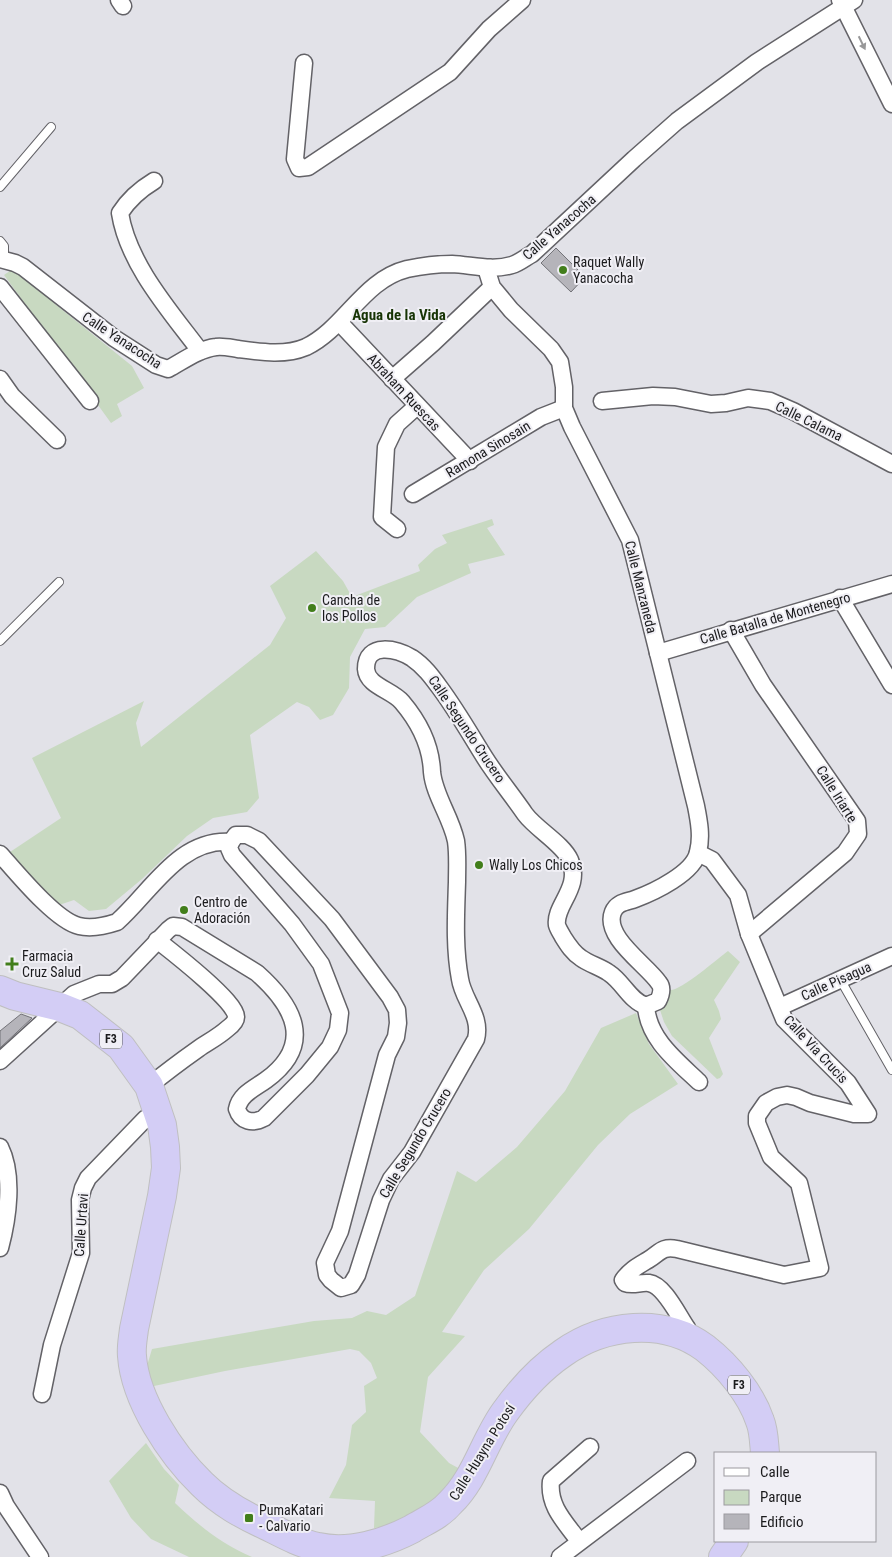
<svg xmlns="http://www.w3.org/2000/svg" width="892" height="1557" viewBox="0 0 892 1557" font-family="'Roboto Condensed',sans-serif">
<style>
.green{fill:#c8d9c1}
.building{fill:#b5b4ba;stroke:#737378}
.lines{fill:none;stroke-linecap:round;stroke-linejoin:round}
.lane-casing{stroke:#636267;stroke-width:10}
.street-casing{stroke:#636267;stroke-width:19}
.highway-casing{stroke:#bfbfc0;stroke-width:30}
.lane{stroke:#fff;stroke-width:8}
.street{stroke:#fff;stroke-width:16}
.highway{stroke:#d3cdf5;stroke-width:28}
.oneway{fill:#989899}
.poi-dot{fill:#427e1b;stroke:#f0eff5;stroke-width:2}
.labels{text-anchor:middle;stroke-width:4;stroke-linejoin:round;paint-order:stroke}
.shield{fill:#f0eff5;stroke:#5b5b5e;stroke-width:1}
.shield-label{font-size:12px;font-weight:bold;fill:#1b1b1d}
.street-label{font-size:14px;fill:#1b1b1d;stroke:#f0eff5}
.poi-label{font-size:14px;fill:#1b1b1d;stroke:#f0eff5;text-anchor:start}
.neighbourhood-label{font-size:15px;font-weight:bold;fill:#173405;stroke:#f0eff5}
</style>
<rect width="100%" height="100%" fill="#e2e2e8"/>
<g class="green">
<polygon points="17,266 55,304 132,366 144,388 117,404 122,416 111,423 4,275"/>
<polygon points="492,519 494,525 487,528 505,555 468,564 471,573 417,597 385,627 365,629 350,657 349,688 333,715 320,720 309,707 297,702 250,735 259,798 247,812 213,818 187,836 142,879 106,909 89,911 74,900 56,906 7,854 61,818 32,758 144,701 136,723 141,747 270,645 286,618 270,586 316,551 343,581 352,597 420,571 418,565 435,549 447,543 442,535"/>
<path d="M728,951L740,962L714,1000L719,1011L721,1019L709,1038L723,1074L720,1078L717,1079L672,1036L664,1022L660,1010L670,990C681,991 717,959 728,951Z"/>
<path d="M636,1013L649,1044L678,1084L630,1114L598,1145L529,1229L484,1270L442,1332L465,1336L428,1377L420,1432L449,1463L460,1469C453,1481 444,1493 432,1502C420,1512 390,1527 374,1528L375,1501L329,1498L346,1465L352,1425L366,1412L364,1386L377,1378L371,1363L359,1351L350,1349L225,1371L154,1386L146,1369L152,1349L314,1321L352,1318L367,1311L386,1315L415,1296L457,1171L476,1182L517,1147L565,1091L601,1028Z"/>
<path d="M146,1443L164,1469L179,1485L175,1503C198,1525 223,1545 252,1557H189L151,1539L131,1518L109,1481Z"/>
</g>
<g class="building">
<polygon points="556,248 585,277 571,292 541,263"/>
<polygon points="21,1014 32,1018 0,1048 0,1031"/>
</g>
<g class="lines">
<g class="lane-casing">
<g id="lane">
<polyline points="0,187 51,127"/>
<polyline points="0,241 4,246 4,259"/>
<polyline points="0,641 59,582"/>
<polyline points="840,979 892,1070"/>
</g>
</g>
<g class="street-casing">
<g id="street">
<polyline points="119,0 123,6"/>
<polyline points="840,0 892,104"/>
<polyline points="304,63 295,159 299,168 308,167 450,72 489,29 522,0"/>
<path d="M154,181C139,190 129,199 120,213C128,264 170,311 200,351"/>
<path d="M0,259L15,263L23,267L114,338L156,365L168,369C183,361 199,349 216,347C223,346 231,348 238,349C260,352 285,356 306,347C345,328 363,280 407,269C421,266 437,264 452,264C472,265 492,271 512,265C519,263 526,257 532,254L634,159L677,121L757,62L854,0"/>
<polyline points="0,287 90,401"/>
<polyline points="339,322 470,461"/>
<polyline points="0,379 12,396 57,440"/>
<polyline points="392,379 433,343 492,287"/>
<polyline points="602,401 653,396 675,397 711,404 726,403 748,398 770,401 793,411 892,464"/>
<polyline points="413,494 541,417 564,408"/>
<polyline points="397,529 382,517 386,447 397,424 417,406"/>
<polyline points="840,598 892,685"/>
<polyline points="731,630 763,685 857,821 858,834 845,853 749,934"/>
<polyline points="658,653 892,584"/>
<path d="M0,854C16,872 56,921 79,926C91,929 105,926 117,922C151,892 179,838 231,842"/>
<path d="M646,1006C648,1039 677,1061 699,1082"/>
<polyline points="780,1007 892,956"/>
<path d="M0,1061L74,994L99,984H112L122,978L168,930L173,926L182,927L257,973C294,1006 315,1044 266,1080C255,1088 240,1094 237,1109C241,1122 253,1124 264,1118L307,1075L330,1047L338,1030L340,1013L321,964L292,924L232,855L229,848L231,842L236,835H247L259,841L332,919L390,997L397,1010L398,1023L396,1037L387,1055L340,1231L325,1263L327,1275L331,1280L341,1288L351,1285L357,1275L381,1200L391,1179L412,1152L476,1039C482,1016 463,1000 460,979C454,947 456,914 457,882C457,868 458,855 456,841C451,817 434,795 432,772C431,746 419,722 402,702C392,690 367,686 366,669C366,641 397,649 412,658C424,666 432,677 440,688C457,711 470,734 485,758C497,777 512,795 525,814C536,829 563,844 570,860C582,888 554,905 557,925C558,929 561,933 563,937C568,945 573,953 581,958C589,964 601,967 609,973C623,982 630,1001 646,1006L658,1001C661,995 663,988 659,983C647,965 603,937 613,912C617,902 627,902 635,899C654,892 694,873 698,852C702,837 699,821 696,806L630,540L572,427L564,408V387L560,362L551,349L511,310L492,287L486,268"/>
<path d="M149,1086C165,1073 181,1061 198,1049C208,1042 218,1037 227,1029C231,1026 236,1022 236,1017C237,1002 171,951 157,940"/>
<path d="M0,1147C14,1175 8,1218 0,1248"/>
<path d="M685,1336L687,1328C678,1315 664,1285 649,1283C640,1282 633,1286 625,1283L623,1280C630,1270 638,1266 648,1260C660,1253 661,1246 677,1249L784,1275L820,1268L799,1183L771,1157L757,1123V1116L766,1103L777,1097L787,1095L796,1097L810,1103L854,1114H868L848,1083L784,1019L749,934L738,895L712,860L698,853"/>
<polyline points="42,1394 52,1345 81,1253 80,1200 83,1188 88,1178 145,1119 159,1115"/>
<polyline points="0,1493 6,1506 40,1557"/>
<path d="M579,1541C565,1522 548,1506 551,1481L590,1447"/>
<polyline points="560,1557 687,1461"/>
</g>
</g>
<g class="highway-casing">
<g id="highway">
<path d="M0,990L15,996L60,1007L80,1015L121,1047L149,1086L162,1125L165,1147L166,1168L162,1196L134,1329C133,1338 131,1347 132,1356C135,1400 171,1454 202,1484C221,1503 243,1515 267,1526C283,1534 301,1544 318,1547C349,1554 385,1543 412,1529C425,1521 440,1515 450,1503C476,1478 484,1441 505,1412C520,1391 541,1368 563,1353C604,1324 663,1317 705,1348C728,1366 751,1394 760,1421C764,1431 764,1443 765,1453"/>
<polyline points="723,1557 734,1541"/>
</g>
</g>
<use href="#lane" class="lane"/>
<use href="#street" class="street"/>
<use href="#highway" class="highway"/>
</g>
<defs><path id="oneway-solid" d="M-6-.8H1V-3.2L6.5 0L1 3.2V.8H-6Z" transform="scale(1.25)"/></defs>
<use class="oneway" href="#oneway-solid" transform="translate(862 43) rotate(64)"/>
<g class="poi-dot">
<circle cx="563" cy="270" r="5"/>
<circle cx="312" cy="608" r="5"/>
<circle cx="479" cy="865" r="5"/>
<circle cx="184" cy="910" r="5"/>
<path d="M9.5 956.5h5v5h5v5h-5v5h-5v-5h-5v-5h5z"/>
<rect x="244" y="1513" width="10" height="10" rx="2.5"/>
</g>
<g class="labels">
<g class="shield">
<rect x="100" y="1029.5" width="22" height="19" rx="4"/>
<rect x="728" y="1375.5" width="22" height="19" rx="4"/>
</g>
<g class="shield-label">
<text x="111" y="1043">F3</text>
<text x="739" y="1389">F3</text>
</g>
<g class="street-label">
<text transform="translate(559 227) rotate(-41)" y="5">Calle Yanacocha</text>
<text transform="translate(122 340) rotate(33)" y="5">Calle Yanacocha</text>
<text transform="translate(404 392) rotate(47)" y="5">Abraham Ruescas</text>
<text transform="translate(809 421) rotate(26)" y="5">Calle Calama</text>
<text transform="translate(488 449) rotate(-31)" y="5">Ramona Sinosain</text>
<text transform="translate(641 587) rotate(76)" y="5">Calle Manzaneda</text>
<text transform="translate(775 618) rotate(-16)" y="5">Calle Batalla de Montenegro</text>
<text transform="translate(467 729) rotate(56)" y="5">Calle Segundo Crucero</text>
<text transform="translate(837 794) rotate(58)" y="5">Calle Iriarte</text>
<text transform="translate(836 981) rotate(-24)" y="5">Calle Pisagua</text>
<text transform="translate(816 1049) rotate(47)" y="5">Calle Via Crucis</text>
<text transform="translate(415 1143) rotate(-59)" y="5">Calle Segundo Crucero</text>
<text transform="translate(81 1225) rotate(-86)" y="5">Calle Urtavi</text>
<text transform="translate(482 1452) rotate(-58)" y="5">Calle Huayna Potosí</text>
</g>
<g class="poi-label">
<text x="573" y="267">Raquet Wally<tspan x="573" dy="16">Yanacocha</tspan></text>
<text x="322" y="605">Cancha de<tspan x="322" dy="16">los Pollos</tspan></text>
<text x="489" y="870">Wally Los Chicos</text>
<text x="194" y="907">Centro de<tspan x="194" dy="16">Adoración</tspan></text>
<text x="22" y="961">Farmacia<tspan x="22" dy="16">Cruz Salud</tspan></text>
<text x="259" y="1515">PumaKatari<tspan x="259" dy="16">- Calvario</tspan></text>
</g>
<g class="neighbourhood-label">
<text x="399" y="320">Agua de la Vida</text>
</g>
</g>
<rect x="714" y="1452" width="162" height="90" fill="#f0eff5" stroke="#9b9a9f"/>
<rect x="724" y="1468" width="25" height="8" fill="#ffffff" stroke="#9b9a9f"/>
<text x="760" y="1477" font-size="15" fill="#1b1b1d">Calle</text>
<rect x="724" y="1490" width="25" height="15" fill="#c8d9c1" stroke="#9b9a9f"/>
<text x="760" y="1502" font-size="15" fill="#1b1b1d">Parque</text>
<rect x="724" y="1514" width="25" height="15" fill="#b5b4ba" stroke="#9b9a9f"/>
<text x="760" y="1527" font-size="15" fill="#1b1b1d">Edificio</text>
</svg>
